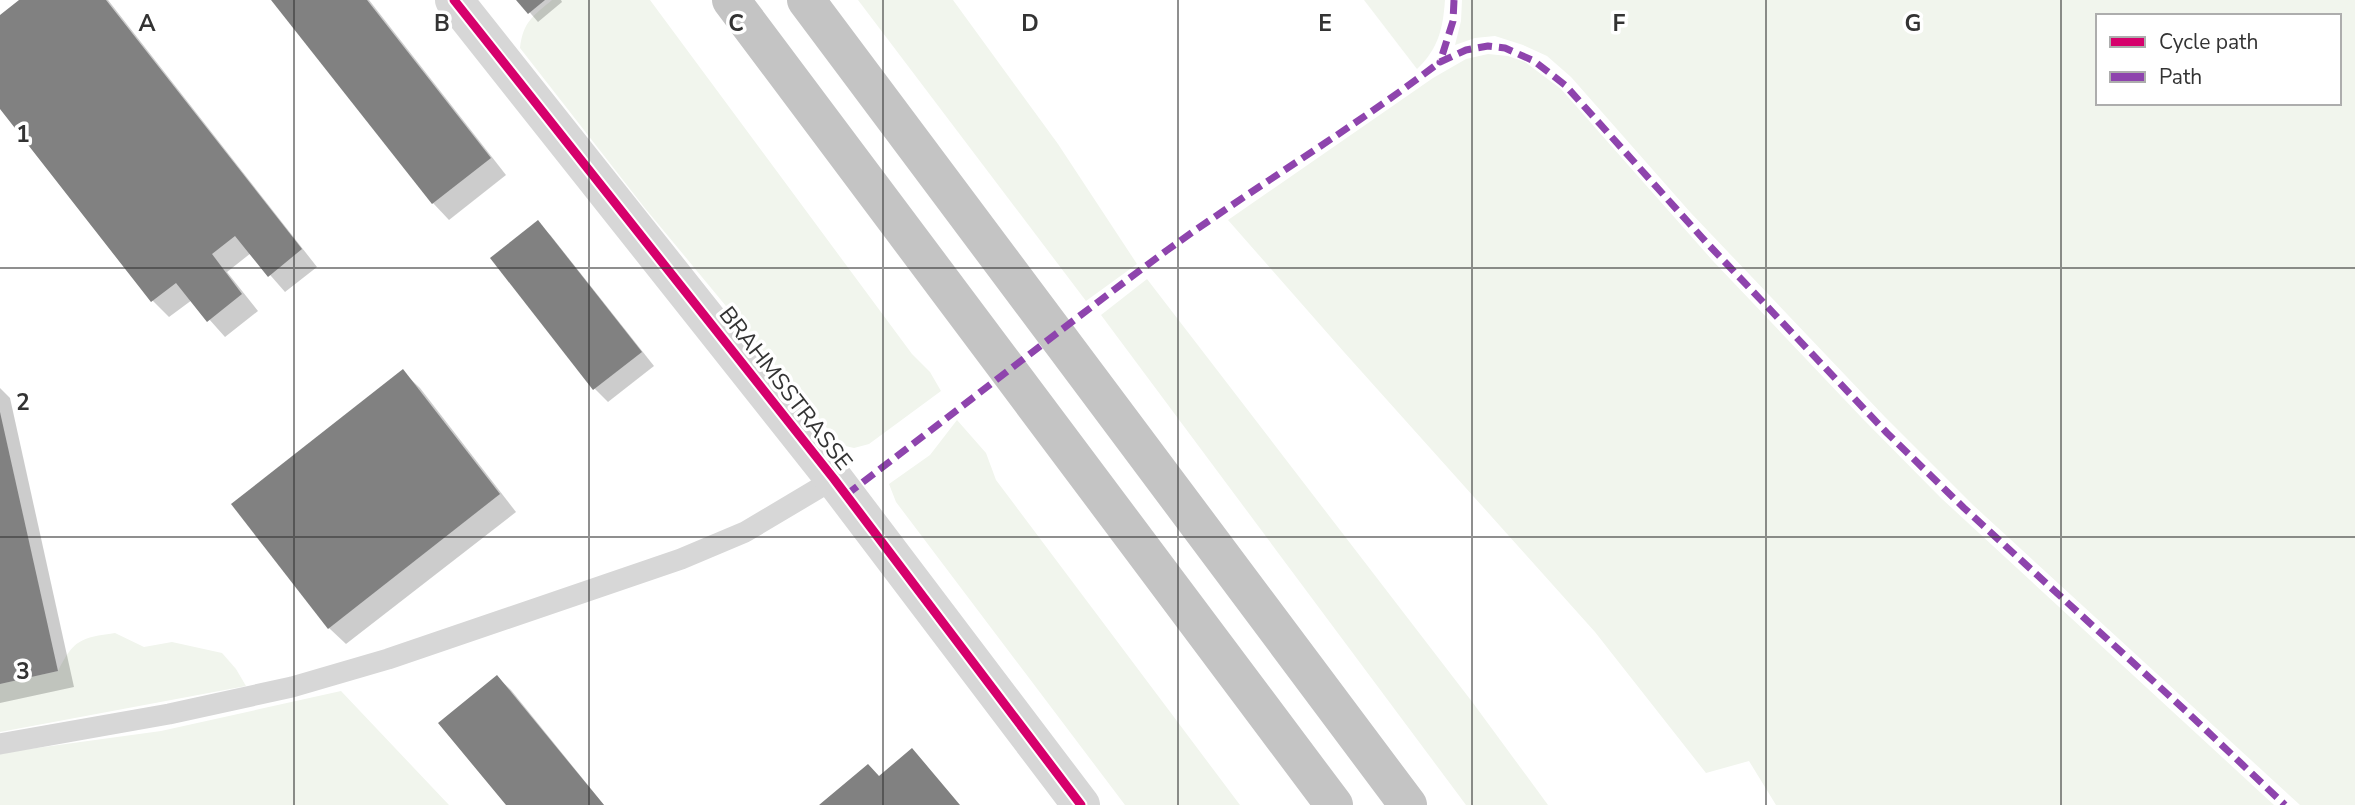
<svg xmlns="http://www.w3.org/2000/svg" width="2355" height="805" viewBox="0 0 2355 805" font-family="'Nunito Sans',sans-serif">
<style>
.green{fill:#f1f5ed;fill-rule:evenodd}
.shadow{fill:#0003}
.building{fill:#818181}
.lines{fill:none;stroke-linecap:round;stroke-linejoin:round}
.service{stroke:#d7d7d7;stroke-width:21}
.minor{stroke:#d7d7d7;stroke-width:38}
.motorway{stroke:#c4c4c4;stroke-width:38}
.quiet{stroke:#8e44ad;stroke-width:7;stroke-dasharray:14 7;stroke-linecap:butt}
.cycleway-casing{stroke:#fff;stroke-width:13}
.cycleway{stroke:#d6006c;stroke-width:9}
.grid{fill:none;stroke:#333;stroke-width:2;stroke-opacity:0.55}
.labels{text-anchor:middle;stroke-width:7;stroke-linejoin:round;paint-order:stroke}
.street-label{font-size:23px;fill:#333;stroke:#fff}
.grid-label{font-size:23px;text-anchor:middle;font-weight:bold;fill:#333;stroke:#fff;stroke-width:7;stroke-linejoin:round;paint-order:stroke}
</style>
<rect width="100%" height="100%" fill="#fff"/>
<g class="green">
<path d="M552,0H650L912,354L930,372L941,391L869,444L854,448L841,445L644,207L520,48C523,22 533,16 552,0Z"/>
<polygon points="858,0 953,0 1058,144 1137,264 1086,301"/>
<path d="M1364,0H1445C1443,29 1438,49 1417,69Z"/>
<path d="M1462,0H2355V805H2300L1973,505L1885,417L1690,212L1571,77L1547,56L1523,45L1495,36L1475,38L1455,45L1461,21ZM2098,16H2339V103H2098Z"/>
<polygon points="1488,54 1508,56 1525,62 1561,89 1713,261 1862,418 1941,498 2274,805 1776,805 1749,761 1706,773 1595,632 1344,352 1228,220 1433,78 1466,59"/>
<polygon points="1147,279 1473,703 1548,805 1466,805 1101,315"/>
<polygon points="957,420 986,453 996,480 1240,805 1125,805 896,502 889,484 930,455"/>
<path d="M115,633L144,647L172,642L222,653L236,669L246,686L0,732V684L58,671C74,639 81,638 115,633Z"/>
<polygon points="341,691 449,805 0,805 0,753 161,731"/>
</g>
<g class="shadow">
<polygon points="22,0 108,0 317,267 285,292 251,253 227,272 258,311 225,337 192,300 169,317 153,301 0,106 0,17"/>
<polygon points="273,0 369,0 506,175 449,220 433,203"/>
<polygon points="519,0 561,0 562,2 538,22"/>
<polygon points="537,222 551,236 654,366 608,402 595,389 492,258"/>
<polygon points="403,372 420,388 516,512 346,644 329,628"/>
<polygon points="0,388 10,398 74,687 0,703"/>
<polygon points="497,677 511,690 604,805 507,805"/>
</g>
<g class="building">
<polygon points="19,0 106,0 302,249 268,277 235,236 212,254 242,294 207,322 176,283 151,302 0,109 0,15"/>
<polygon points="271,0 367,0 491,158 432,204"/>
<polygon points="516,0 545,0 528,14"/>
<polygon points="538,220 642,352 593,390 490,258"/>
<polygon points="403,369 500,494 328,629 231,504"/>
<polygon points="0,412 58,671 0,684"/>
<polygon points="497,675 576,771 604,805 506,805 438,723"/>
<polygon points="912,748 960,805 819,805 868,764 879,776"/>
</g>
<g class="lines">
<polyline class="service" points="0,744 169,714 292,687 388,659 681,559 745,532 834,479"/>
<polyline class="minor" points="454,0 834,479 1081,805"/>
<g class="motorway">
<polyline points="731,0 1334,805"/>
<polyline points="806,0 1408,805"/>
</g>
<g class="quiet">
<polyline points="1454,0 1453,21 1440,62 1466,50 1488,46 1505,48 1534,61 1565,85 1706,242 1887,433 1964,508 2187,712 2285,805"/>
<path d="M846,495C953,414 1058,331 1166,251C1256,186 1352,129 1440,62"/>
</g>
<g class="cycleway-casing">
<polyline id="cycleway" points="454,0 834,479 1081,805"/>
</g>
<use href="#cycleway" class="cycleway"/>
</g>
<path class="grid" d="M294,0V805M589,0V805M883,0V805M1178,0V805M1472,0V805M1766,0V805M2061,0V805M0,268H2355M0,537H2355"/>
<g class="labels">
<g class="street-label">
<text transform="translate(786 388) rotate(52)" y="8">BRAHMSSTRASSE</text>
</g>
</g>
<g class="grid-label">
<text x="147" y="31">A</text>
<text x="442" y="31">B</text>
<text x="736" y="31">C</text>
<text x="1030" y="31">D</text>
<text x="1325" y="31">E</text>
<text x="1619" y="31">F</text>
<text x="1913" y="31">G</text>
<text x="23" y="142">1</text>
<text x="23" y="410">2</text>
<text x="23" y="679">3</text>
</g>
<rect x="2096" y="14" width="245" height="91" fill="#ffffff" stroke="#adadad" stroke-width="2"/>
<rect x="2110" y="37" width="35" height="10" fill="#d6006c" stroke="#adadad" stroke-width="2"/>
<text x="2159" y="49" font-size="21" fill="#333333">Cycle path</text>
<rect x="2110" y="72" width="35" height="10" fill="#8e44ad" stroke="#adadad" stroke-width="2"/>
<text x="2159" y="84" font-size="21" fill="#333333">Path</text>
</svg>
